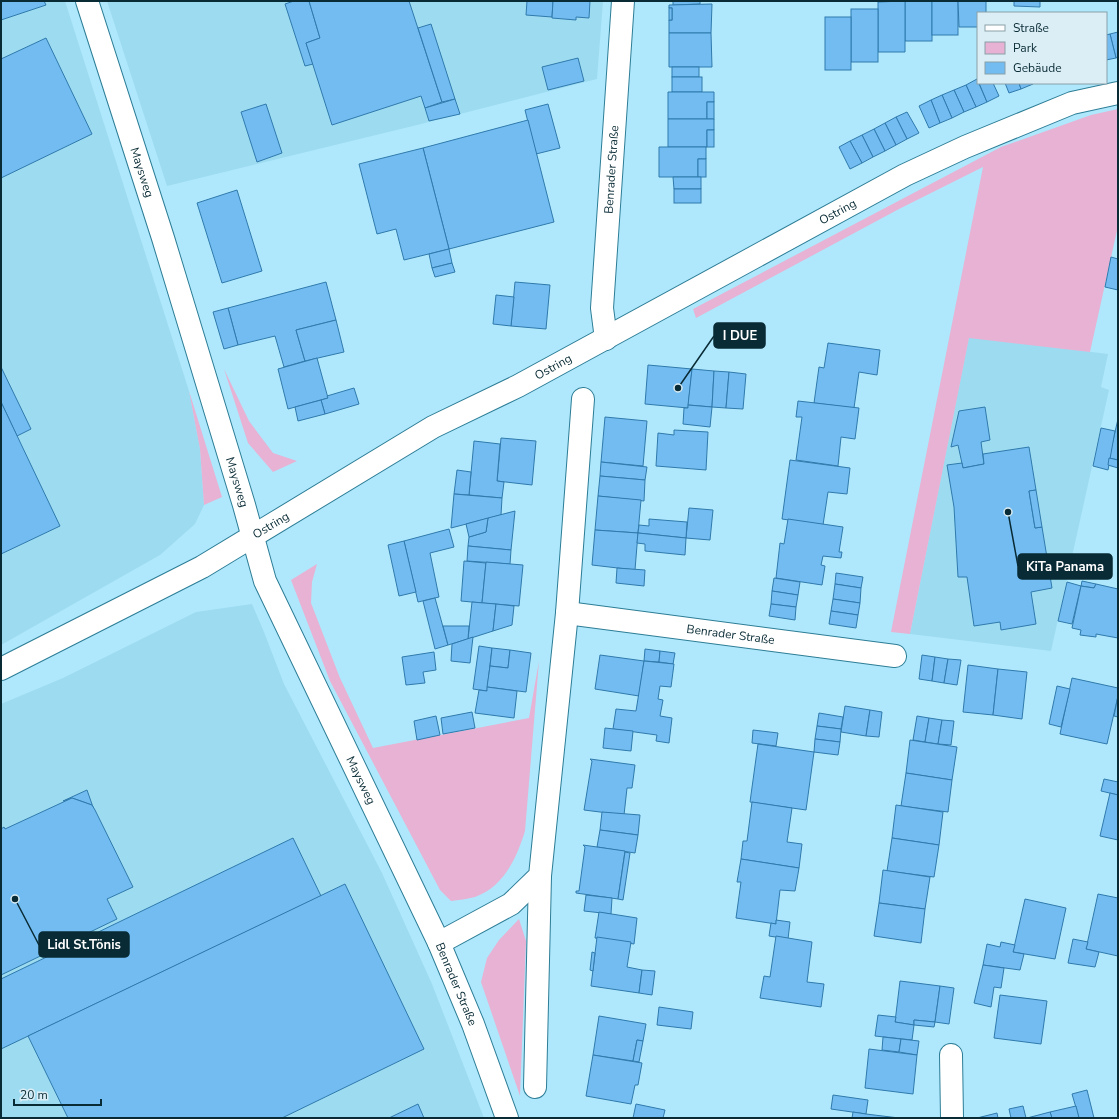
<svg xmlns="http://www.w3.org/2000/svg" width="1119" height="1119" viewBox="0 0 1119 1119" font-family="'Nunito Sans',sans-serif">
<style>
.built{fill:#9ddbf1}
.green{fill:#e7b2d3}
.building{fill:#73bcf2;stroke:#2f7aac}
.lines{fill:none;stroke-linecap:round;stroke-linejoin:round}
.minor-casing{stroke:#2c7d96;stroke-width:24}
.secondary-casing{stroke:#2c7d96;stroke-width:24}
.minor{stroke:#fff;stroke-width:22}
.secondary{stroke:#fff;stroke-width:22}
.labels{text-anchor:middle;stroke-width:3.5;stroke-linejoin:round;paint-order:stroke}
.street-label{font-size:12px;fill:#092b35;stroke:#dceef5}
.leader{fill:none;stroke:#092b35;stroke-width:1.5}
.callout-dot{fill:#092b35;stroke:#dceef5;stroke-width:1.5}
.callout{fill:#092b35;stroke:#092b35;stroke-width:1.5}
.callout-label{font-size:13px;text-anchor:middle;font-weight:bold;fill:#fff}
</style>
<rect width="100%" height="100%" fill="#afe8fc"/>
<g class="built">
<polygon points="1,1 65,1 189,391 200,449 204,505 195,524 160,555 1,645"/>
<polygon points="107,1 603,1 597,79 417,125 167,186"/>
<polygon points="969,337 1108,354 1101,387 1109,390 1051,651 910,634"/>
<polygon points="252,604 264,632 284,684 382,873 432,984 484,1118 1,1118 1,704 63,678 196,612"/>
</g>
<g class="green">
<polygon points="1118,109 1118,226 1090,352 969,338 910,634 891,632 983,167 899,209 696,318 693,309 1001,147 1091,115"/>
<polygon points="224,369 249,421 273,453 297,461 273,472 248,443"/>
<polygon points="189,391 222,497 204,505 200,449"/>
<path d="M317,564L312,582L311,603L340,678L373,748L529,718L539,661L525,831C517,857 504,887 475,897C468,899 458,900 451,901L440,890L330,681L291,580Z"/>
<polygon points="519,919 526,941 520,1096 481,982 487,958 499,940"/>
</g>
<g class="building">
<polygon points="1,1 44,1 46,5 1,20"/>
<polygon points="294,1 309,1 320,38 306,43 313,64 305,66 285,4"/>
<polygon points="309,1 409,1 442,102 425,108 421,96 332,125 306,43 320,38"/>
<polygon points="527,1 553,1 552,17 526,15"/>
<polygon points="553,1 590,1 589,18 576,17 576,20 552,18"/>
<polygon points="673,1 700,1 700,4 673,5"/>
<rect x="905" y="1" width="27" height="40"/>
<polygon points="905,1 905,52 878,52 878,2"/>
<rect x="932" y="1" width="26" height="34"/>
<polygon points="958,1 986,1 986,13 978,13 978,27 959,27"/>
<polygon points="1014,1 1040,1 1040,7 1014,6"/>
<polygon points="712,4 711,33 669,33 669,20 672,20 672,8 669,8 669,5"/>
<rect x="669" y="8" width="3" height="12"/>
<rect x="851" y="9" width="27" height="53"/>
<rect x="825" y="17" width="26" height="53"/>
<polygon points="431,24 455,99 442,102 418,28"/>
<polygon points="1118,32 1118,57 1116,58 1110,34"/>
<polygon points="669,33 711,33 712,67 669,67"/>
<polygon points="1110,34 1116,58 1106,60 1106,35"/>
<polygon points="46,38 92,134 1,178 1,59"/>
<polygon points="578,58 584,81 548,90 542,67"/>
<rect x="672" y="67" width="27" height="10"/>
<rect x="672" y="77" width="30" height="15"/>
<polygon points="977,79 987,102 976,107 966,85"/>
<polygon points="979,83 993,83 999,96 987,102"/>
<polygon points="1005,83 1019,83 1021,89 1009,93"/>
<polygon points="1019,83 1032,83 1033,84 1021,89"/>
<polygon points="966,85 976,107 964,112 954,90"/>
<polygon points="954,90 964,112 952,118 942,95"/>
<polygon points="668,92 714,92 714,102 707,102 707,119 668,119"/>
<polygon points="942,95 952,118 940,123 931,100"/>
<polygon points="455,99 460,114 429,121 425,108"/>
<polygon points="931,100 940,123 929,128 919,106"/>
<rect x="707" y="102" width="7" height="17"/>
<polygon points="266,104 282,153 257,162 241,112"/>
<polygon points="548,104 560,148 536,154 525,110"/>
<polygon points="907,112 919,133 907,139 896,117"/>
<polygon points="896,117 907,139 896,145 885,123"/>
<polygon points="668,119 714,119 714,130 707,130 707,147 668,147"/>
<polygon points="528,120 554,222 449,249 423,148"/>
<polygon points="885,123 896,145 885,151 874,129"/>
<polygon points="874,129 885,151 873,157 862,135"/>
<rect x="707" y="130" width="7" height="17"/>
<polygon points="862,135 873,157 862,163 850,141"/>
<polygon points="850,141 862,163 850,169 839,147"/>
<polygon points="659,147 706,147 706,159 698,159 698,177 659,177"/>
<polygon points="423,148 449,249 404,260 396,229 377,234 359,164"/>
<rect x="698" y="159" width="8" height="18"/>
<polygon points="673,177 701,177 701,189 674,189"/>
<rect x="674" y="189" width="27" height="14"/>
<polygon points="237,190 262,271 222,283 197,203"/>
<polygon points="449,249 452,263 432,268 429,254"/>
<polygon points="1111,257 1118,259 1118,290 1105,287"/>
<polygon points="452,263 455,272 435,277 432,268"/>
<polygon points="326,282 336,320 296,330 305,361 284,367 275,336 238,345 228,308"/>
<polygon points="515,282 550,285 546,329 511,326"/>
<polygon points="496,295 514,297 511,326 493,324"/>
<polygon points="228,308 238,345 224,349 213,312"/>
<polygon points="336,320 344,352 305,361 296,330"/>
<polygon points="828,343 880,350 877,375 859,372 854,408 814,403 819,367 824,368"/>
<polygon points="317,358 328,398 288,409 278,369"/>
<polygon points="648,365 692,369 688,408 645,404"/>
<polygon points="1,367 31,429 17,436 1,402"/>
<polygon points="692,369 714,371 712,407 688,405"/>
<polygon points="714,371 729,372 726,408 712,407"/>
<polygon points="729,372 746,374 743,409 726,408"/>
<polygon points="354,388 359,404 325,414 321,400 328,398 327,396"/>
<polygon points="321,400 325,414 298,421 295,407"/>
<polygon points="798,401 859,408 855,439 841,437 838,466 796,460 802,417 796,417"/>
<polygon points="1,402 60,526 1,554"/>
<polygon points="688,405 712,407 710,427 683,424 684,408 688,408"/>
<polygon points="985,407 990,440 981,442 984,464 963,468 958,445 951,447 959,411"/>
<polygon points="605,417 647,421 643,466 601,462"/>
<polygon points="1118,419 1118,460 1109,458"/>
<polygon points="1101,428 1115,431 1108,470 1093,466"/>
<polygon points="674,430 708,432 706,470 656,466 658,433 674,435"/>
<polygon points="501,438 536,441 532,485 497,481"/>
<polygon points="474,441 500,444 497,481 504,482 502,498 469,495"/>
<polygon points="1029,447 1036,490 1029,491 1035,528 1042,527 1052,588 1031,592 1036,624 1001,630 1000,622 974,626 967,577 958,577 954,507 947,465 962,463 963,468 984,464 983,454"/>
<polygon points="1109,458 1118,460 1118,468 1108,465"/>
<polygon points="790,460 850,468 847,494 828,492 823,525 782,519"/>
<polygon points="601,462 647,467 645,480 600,476"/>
<polygon points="457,470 471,472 469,495 454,494"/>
<polygon points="600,476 645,480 644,501 598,496"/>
<polygon points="1036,490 1042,527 1035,528 1029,491"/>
<polygon points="454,494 502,498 501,515 451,528"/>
<polygon points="598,496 641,500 638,533 595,530"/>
<polygon points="689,508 713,510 710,540 686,538"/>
<polygon points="515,511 511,550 468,546 469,537 486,532 488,518"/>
<polygon points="488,518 486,532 469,537 466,524"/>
<polygon points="649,519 687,522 686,538 638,533 639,525 649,526"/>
<polygon points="788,519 843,527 839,552 842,552 841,558 823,556 821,565 825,566 822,585 776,578 780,543 784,544"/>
<polygon points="449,529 454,547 430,553 439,597 418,602 404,541"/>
<polygon points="595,530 638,533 635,570 592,565"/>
<polygon points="638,533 686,538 685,555 645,551 645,544 637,543"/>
<polygon points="404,541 416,592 399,596 388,545"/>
<polygon points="468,546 511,550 510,564 467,561"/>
<polygon points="464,561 486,563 482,603 461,601"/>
<polygon points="486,562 523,565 519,606 482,603"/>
<polygon points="617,568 645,570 644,586 616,583"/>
<polygon points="836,573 863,577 861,588 835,584"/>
<polygon points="774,578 800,582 798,595 772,591"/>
<polygon points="1082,581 1096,584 1094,588 1081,586"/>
<polygon points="1067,582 1081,586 1072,624 1058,621"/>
<polygon points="835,584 861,588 860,603 833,599"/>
<polygon points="1096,584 1118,589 1118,638 1096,634 1096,637 1080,635 1081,630 1072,628 1081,586 1094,588"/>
<polygon points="772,591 798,595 796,607 771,604"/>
<polygon points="435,598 448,645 435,649 423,601"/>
<polygon points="833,599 860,603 858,615 831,611"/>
<polygon points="472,602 496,604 493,631 468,639"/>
<polygon points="496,604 514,606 512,625 493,631"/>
<polygon points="771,604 796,607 795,620 769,616"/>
<polygon points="831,611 858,615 856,628 829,624"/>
<polygon points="443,626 469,626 468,639 448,645"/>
<polygon points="473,637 470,663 451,661 452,644"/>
<polygon points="479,646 492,648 487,691 473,689"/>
<polygon points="492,648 510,650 508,668 490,666"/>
<polygon points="645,649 660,651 659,662 644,661"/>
<polygon points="510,650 531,653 526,692 487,687 490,666 508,668"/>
<polygon points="660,651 675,653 673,664 659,662"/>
<polygon points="434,652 436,670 423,672 425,683 406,685 402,657"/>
<polygon points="600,655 644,661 639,696 595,689"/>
<polygon points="922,655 935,657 932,681 919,679"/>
<polygon points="935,657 948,659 944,683 932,681"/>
<polygon points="948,659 961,660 957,685 944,683"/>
<polygon points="644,661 674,664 671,687 660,686 658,699 663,700 660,716 672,718 669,743 656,741 657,735 613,729 616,709 636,711"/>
<polygon points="968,665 998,669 993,715 963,712"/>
<polygon points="998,669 1027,672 1022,719 993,715"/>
<polygon points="1072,678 1118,688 1118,696 1107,744 1060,734"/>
<polygon points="1057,686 1070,689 1061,727 1049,724"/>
<polygon points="487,687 517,691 514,718 475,713 479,690 487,691"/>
<polygon points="1118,696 1118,717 1114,716"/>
<polygon points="845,706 870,710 866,736 841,732"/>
<polygon points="870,710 882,712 879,737 866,736"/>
<polygon points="472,712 475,728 443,734 441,718"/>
<polygon points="819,713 843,717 841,729 817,726"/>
<polygon points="436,716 440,735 417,740 414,721"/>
<polygon points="917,716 929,718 925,742 913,740"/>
<polygon points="929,718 942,720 938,744 925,742"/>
<polygon points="942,720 954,721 951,745 938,744"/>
<polygon points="817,726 841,729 840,742 815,739"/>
<polygon points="605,728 633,731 631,751 603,748"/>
<polygon points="753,730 778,733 776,746 752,743"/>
<polygon points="815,739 840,742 838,755 814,752"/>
<polygon points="910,740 957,747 952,780 906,773"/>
<polygon points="758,744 814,752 806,810 750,802"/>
<polygon points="590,759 635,765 632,788 627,788 624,815 584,810 592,761"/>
<polygon points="906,773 952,780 948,812 901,806"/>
<polygon points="1104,779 1118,782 1118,795 1101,791"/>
<polygon points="87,790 94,810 92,805 72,798 63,801"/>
<polygon points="1110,793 1118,795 1118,840 1100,836"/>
<polygon points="72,798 92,805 95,810 133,887 107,899 117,919 1,975 1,829 4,827 5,829"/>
<polygon points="752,802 792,808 787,842 802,844 799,868 741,859 743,841 747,841"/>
<polygon points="896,805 943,812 939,845 892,838"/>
<polygon points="602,812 640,815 638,835 600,830"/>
<polygon points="600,830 638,835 635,853 597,847"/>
<polygon points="293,838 321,896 1,1049 1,979"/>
<polygon points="892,838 939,845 934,877 887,871"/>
<polygon points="583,845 625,851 618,899 576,893 576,891 579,891 585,847"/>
<polygon points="625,852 630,853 623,900 618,899"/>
<polygon points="741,859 799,868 795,891 780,890 776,924 736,918 741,882 737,882"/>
<polygon points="883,870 930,877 925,909 879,903"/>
<polygon points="345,884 424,1049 282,1118 68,1118 28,1036"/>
<polygon points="1098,894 1118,898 1118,956 1086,949"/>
<polygon points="586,895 612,898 611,914 584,911"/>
<polygon points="1025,899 1066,908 1055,959 1013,952"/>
<polygon points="879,903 925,909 921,943 874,936"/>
<polygon points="599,912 637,918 634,944 595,938"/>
<polygon points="776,920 790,922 788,939 769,936 771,923 776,924"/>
<polygon points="776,936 812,942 807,982 824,984 821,1007 760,998 764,976 770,977"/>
<polygon points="597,937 631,942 627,967 642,970 639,993 591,986"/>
<polygon points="1073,939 1088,942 1086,949 1099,952 1095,967 1068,963"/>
<polygon points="1001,942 1015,945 1013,952 1024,954 1020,970 983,965 987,944 1000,947"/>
<polygon points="592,952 595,953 593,971 590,970"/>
<polygon points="983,965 1004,968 1001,988 994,987 991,1007 974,1003"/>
<polygon points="642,970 655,971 652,995 639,993"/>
<polygon points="900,981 940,986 935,1022 914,1020 914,1025 895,1022"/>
<polygon points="940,986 954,988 949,1024 935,1022"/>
<polygon points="1000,995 1047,1001 1041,1044 994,1038"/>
<polygon points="659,1007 693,1012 691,1029 657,1025"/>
<polygon points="878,1015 896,1017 895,1022 914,1025 912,1040 875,1036"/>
<polygon points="599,1016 646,1024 643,1041 637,1040 633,1061 593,1055"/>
<polygon points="914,1020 935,1022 934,1027 914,1025"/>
<polygon points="883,1037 901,1039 899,1052 882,1050"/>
<polygon points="901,1039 919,1041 917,1055 899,1052"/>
<polygon points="637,1040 643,1041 639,1062 633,1061"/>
<polygon points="869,1049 917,1055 913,1094 865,1088"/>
<polygon points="593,1055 642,1063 638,1085 635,1085 631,1104 586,1096"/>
<polygon points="1087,1090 1094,1118 1079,1118 1072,1094"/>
<polygon points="833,1095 868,1100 866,1114 831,1109"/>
<polygon points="418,1104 424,1118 389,1118"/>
<polygon points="636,1104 665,1110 663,1118 633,1118"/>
<polygon points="1023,1106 1026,1118 1011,1118 1009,1109"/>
<polygon points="1076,1106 1079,1118 1052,1118 1050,1112"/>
<polygon points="853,1112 866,1114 899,1118 852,1118"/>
<polygon points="1050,1112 1052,1118 1027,1118"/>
<polygon points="997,1113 998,1118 977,1118"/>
</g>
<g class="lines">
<g class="minor-casing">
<g id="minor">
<path id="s1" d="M87,1L163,238L244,505L265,581L439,943L473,1024L507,1118"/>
<path id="s2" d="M606,339L602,308L623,1"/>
<path id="s3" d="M567,613L895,656"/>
<polyline points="439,943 511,904 540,876 567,613 583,399"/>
<polyline points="951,1055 952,1118"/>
<polyline points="535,1087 540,876"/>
</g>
</g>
<g class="secondary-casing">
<g id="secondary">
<path id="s4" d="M1,669L202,567L433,427L518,386L905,175L965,147L1072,103L1118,93"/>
</g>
</g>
<use href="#minor" class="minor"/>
<use href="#secondary" class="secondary"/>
</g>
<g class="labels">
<g class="street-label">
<text dy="4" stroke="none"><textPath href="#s2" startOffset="170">Benrader Straße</textPath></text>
<text dy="4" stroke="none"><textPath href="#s1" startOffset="180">Maysweg</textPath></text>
<text dy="4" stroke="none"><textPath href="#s4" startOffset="954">Ostring</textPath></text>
<text dy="4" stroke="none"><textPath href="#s4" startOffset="630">Ostring</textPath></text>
<text dy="4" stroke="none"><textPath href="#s1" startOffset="504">Maysweg</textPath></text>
<text dy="4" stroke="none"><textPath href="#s4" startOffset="306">Ostring</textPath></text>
<text dy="4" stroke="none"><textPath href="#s3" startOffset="165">Benrader Straße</textPath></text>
<text dy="4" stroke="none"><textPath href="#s1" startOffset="828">Maysweg</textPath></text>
<text dy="4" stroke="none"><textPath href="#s1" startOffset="1053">Benrader Straße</textPath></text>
</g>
</g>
<path class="leader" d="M678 388L714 336M1008 512L1018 566M15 899L39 945"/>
<g class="callout-dot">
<circle cx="678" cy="388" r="4"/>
<circle cx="1008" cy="512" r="4"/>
<circle cx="15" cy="899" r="4"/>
</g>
<g class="callout">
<rect x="714" y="323" width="51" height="25" rx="4"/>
<rect x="1018" y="554" width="94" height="25" rx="4"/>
<rect x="39" y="932" width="90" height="25" rx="4"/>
</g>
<g class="callout-label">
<text x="740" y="340">I DUE</text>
<text x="1065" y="571">KiTa Panama</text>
<text x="84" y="949">Lidl St.Tönis</text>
</g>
<rect width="1119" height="1119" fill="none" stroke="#092b35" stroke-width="4"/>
<rect x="977" y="12" width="130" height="72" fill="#dceef5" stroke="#88a0a8"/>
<rect x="985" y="25" width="20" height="6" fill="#ffffff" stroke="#88a0a8"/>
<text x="1013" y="32" font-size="12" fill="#092b35">Straße</text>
<rect x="985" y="42" width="20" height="12" fill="#e7b2d3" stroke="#88a0a8"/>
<text x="1013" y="52" font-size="12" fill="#092b35">Park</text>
<rect x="985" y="62" width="20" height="12" fill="#73bcf2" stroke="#88a0a8"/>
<text x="1013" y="72" font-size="12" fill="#092b35">Gebäude</text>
<path d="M14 1099v6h87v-6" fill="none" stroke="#092b35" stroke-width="2"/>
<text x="20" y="1099" font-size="12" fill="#092b35" stroke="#dceef5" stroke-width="3" paint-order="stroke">20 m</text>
</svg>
